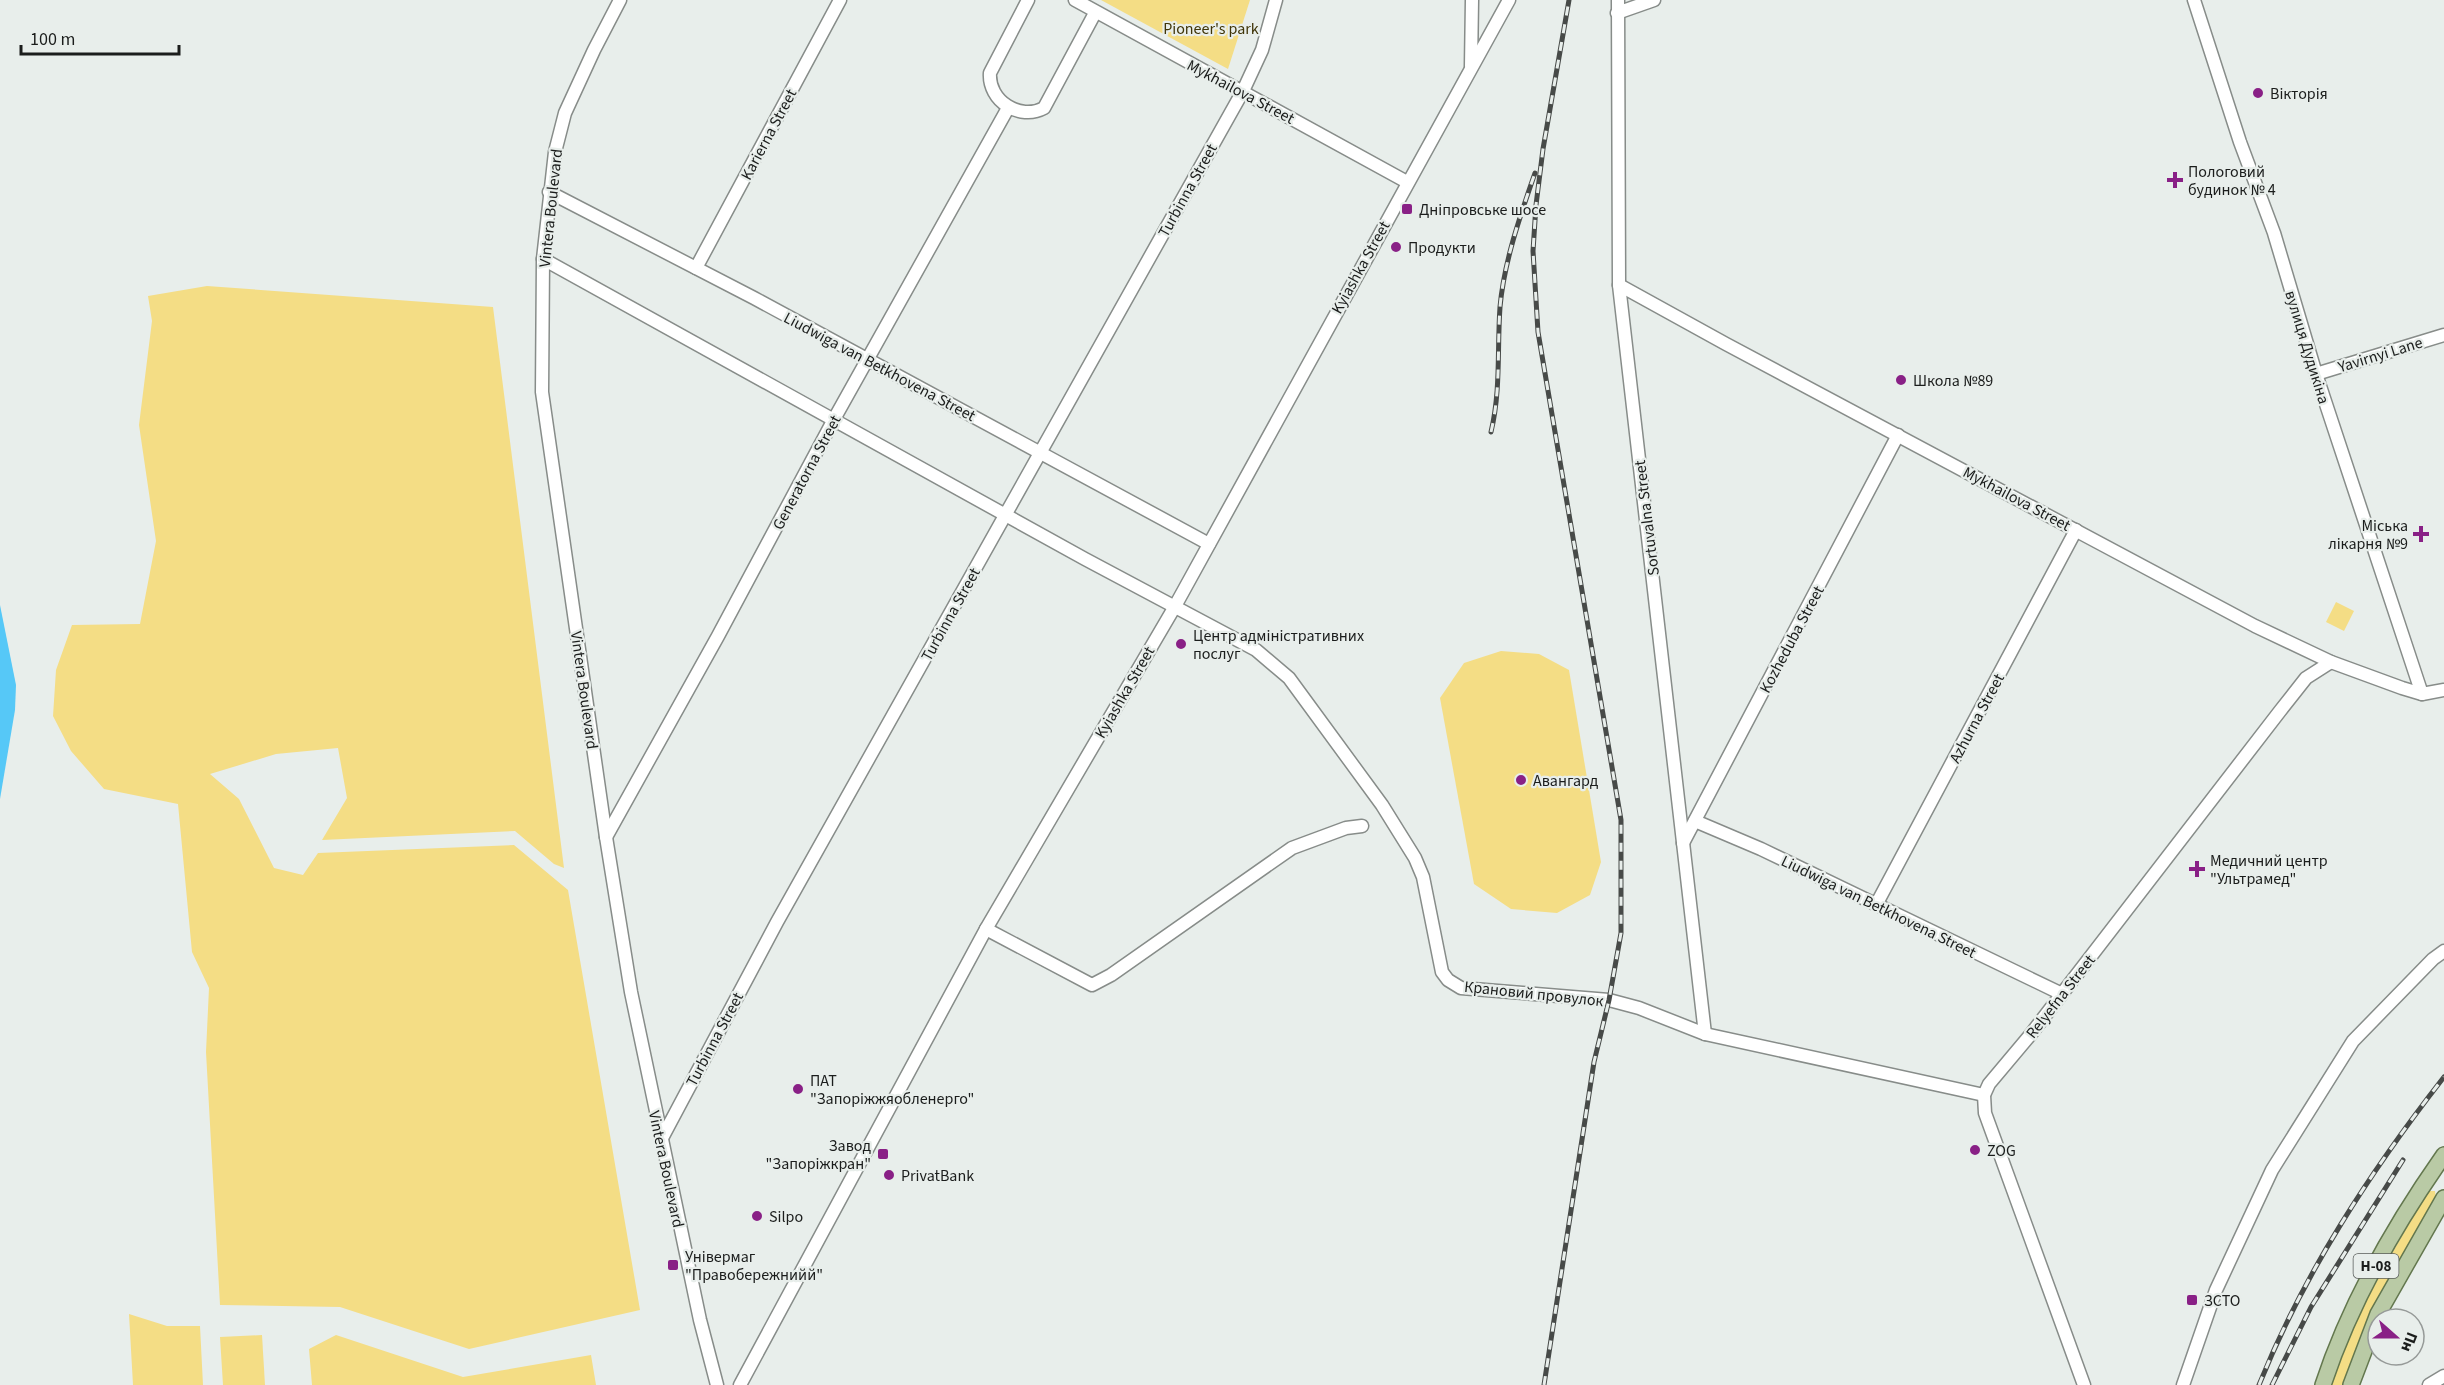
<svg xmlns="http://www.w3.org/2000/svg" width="2444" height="1385" viewBox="0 0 2444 1385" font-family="'Source Sans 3',sans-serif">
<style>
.green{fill:#f4dd85}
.water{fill:#56c8f7}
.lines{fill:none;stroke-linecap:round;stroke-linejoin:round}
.minor-casing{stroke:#878c89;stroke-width:15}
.major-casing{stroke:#63774e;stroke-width:18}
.minor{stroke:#fff;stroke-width:12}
.major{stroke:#b9caa5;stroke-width:15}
.rail-casing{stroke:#474a48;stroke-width:5}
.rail{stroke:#e8eeeb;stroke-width:3;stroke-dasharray:9;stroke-linecap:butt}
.poi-dot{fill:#892086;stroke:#e8eeeb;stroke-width:2}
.labels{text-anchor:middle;stroke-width:4.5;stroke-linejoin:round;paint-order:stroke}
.shield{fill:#e8eeeb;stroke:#585c5a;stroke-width:1.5}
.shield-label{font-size:15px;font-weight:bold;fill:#1b1d1c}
.park-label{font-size:16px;fill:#3f3508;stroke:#e8eeeb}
.street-label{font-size:16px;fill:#1b1d1c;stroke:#e8eeeb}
.poi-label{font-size:16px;fill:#1b1d1c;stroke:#e8eeeb;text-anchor:start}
</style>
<rect width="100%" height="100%" fill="#e8eeeb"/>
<g class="green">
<polygon points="1101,0 1250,0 1228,69"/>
<polygon points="207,286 493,307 564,868 554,864 515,831 322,840 347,798 338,748 276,754 210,774 239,799 274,868 303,875 318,853 514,845 568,890 640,1310 469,1349 340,1307 220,1305 206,1052 209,988 192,952 178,804 104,789 71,751 53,716 56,670 72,625 140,624 156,541 139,425 152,321 148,296"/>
<polygon points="2336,602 2354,611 2344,631 2326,622"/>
<polygon points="1501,651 1539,654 1569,670 1601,862 1590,895 1557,913 1511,909 1474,884 1440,698 1464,663"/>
<path d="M2428,1191H2435L2436,1199L2373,1310L2342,1385H2331C2354,1316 2392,1253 2428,1191Z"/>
<polygon points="129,1314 167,1326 200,1326 203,1385 133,1385"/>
<polygon points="262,1335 265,1385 223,1385 220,1337"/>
<polygon points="336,1335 463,1377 591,1355 596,1385 312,1385 309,1349"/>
</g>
<polygon class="water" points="0,605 16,685 15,710 0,799"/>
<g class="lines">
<g class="minor-casing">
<g id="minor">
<polyline points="620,0 594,50 565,113 555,152 543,259 542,392 606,837 631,992 700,1320 717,1385"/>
<path d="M1028,0L990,73C988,101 1020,121 1044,108L1095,13"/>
<polyline points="1075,0 1407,182"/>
<polyline points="1618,0 1619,285 1705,1034"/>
<polyline points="2194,0 2240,142 2274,233 2316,374 2422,694"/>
<polyline points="1617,13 1654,0"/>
<polyline points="1471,66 1472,0"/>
<polyline points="549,192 754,298 1209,544"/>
<polyline points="543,259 1085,559 1256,650 1289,678 1382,805 1415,858 1423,877 1442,972 1448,980 1461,988 1609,1000 1639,1008 1705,1034 1984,1095"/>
<polyline points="696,268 840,0"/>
<polyline points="1619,285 1726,344 2255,626 2331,662 2402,688 2422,694 2444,690"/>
<polyline points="2316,374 2444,335"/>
<polyline points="1695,821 1761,849 2062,994"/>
<polyline points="606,837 718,636 833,421 1008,108"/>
<polyline points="1683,843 1898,435"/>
<polyline points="1876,905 2076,530"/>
<polyline points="986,929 1092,985 1111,975 1292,848 1346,828 1362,826"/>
<polyline points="661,1140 777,922 1243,91 1262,50 1276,0"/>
<polyline points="740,1385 986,929 1174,608 1509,0"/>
<polyline points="2084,1385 1985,1113 1984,1095 1989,1084 2031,1034 2280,711 2306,678 2331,662"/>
<polyline points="2183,1385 2216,1290 2272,1170 2353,1041 2433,959 2444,951"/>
<polyline points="2429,1385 2444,1376"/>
</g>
</g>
<g class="major-casing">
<g id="major">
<path d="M2323,1385C2350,1303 2394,1226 2444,1155"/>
<polyline points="2351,1385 2378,1314 2444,1198"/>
</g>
</g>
<use href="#minor" class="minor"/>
<use href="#major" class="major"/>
<g class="rail-casing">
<g id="rail">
<path d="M1491,432C1501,390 1497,350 1500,307C1504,262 1520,216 1535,173"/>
<polyline points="1544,1385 1594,1062 1609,1000 1621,933 1621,820 1538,332 1533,251 1536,205 1543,149 1569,0"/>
<path d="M2259,1385C2304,1273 2370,1172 2444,1077"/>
<polyline points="2272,1385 2311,1307 2403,1160"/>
</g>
</g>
<use href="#rail" class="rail"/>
</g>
<g class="poi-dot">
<circle cx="2258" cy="93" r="6"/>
<path d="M2172 171h6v6h6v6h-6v6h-6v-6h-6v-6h6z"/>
<rect x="1401" y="203" width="12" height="12" rx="3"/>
<circle cx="1396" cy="247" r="6"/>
<circle cx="1901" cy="380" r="6"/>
<path d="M2418 525h6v6h6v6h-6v6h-6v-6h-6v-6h6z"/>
<circle cx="1181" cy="644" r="6"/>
<circle cx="1521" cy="780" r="6"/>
<path d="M2194 860h6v6h6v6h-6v6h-6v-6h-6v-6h6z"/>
<circle cx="798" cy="1089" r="6"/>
<circle cx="1975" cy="1150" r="6"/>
<rect x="877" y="1148" width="12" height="12" rx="3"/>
<circle cx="889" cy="1175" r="6"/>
<circle cx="757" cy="1216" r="6"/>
<rect x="667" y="1259" width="12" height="12" rx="3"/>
<rect x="2186" y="1294" width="12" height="12" rx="3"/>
</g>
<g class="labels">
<rect class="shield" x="2353.5" y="1254" width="45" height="24" rx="4.5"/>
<g class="shield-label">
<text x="2376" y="1271">Н-08</text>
</g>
<g class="park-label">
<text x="1211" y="34">Pioneer's park</text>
</g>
<g class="street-label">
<text transform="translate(1241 91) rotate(28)" y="6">Mykhailova Street</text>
<text transform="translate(768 134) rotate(-62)" y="6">Karierna Street</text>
<text transform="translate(1187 190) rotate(-61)" y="6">Turbinna Street</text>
<text transform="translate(550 208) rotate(-84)" y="6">Vintera Boulevard</text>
<text transform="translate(1360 267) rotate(-61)" y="6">Kyiashka Street</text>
<text transform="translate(2308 347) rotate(73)" y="6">вулиця Дудикіна</text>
<text transform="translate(2380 354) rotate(-17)" y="6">Yavirnyi Lane</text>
<text transform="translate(880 366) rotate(28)" y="6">Liudwiga van Betkhovena Street</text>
<text transform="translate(806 472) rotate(-62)" y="6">Generatorna Street</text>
<text transform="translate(2017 498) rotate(28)" y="6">Mykhailova Street</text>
<text transform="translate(1646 518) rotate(-97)" y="6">Sortuvalna Street</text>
<text transform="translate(950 614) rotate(-61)" y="6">Turbinna Street</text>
<text transform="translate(1791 639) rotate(-62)" y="6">Kozheduba Street</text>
<text transform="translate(585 690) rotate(82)" y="6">Vintera Boulevard</text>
<text transform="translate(1124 692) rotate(-60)" y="6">Kyiashka Street</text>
<text transform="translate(1976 718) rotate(-62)" y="6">Azhurna Street</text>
<text transform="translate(1879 906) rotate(26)" y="6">Liudwiga van Betkhovena Street</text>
<text transform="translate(1534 993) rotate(6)" y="6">Крановий провулок</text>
<text transform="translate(2060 996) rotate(-52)" y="6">Relyefna Street</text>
<text transform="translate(714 1039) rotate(-62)" y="6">Turbinna Street</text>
<text transform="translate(667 1169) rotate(78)" y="6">Vintera Boulevard</text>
</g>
<g class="poi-label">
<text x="2270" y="99">Вікторія</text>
<text x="2188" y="177">Пологовий<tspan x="2188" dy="18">будинок № 4</tspan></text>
<text x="1419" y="215">Дніпровське шосе</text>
<text x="1408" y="253">Продукти</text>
<text x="1913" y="386">Школа №89</text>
<text x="2408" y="531" text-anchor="end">Міська<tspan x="2408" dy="18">лікарня №9</tspan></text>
<text x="1193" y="641">Центр адміністративних<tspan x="1193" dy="18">послуг</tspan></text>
<text x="1533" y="786">Авангард</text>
<text x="2210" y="866">Медичний центр<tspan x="2210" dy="18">"Ультрамед"</tspan></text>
<text x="810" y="1086">ПАТ<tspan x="810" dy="18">"Запоріжжяобленерго"</tspan></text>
<text x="871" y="1151" text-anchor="end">Завод<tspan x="871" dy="18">"Запоріжкран"</tspan></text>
<text x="1987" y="1156">ZOG</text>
<text x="901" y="1181">PrivatBank</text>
<text x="769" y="1222">Silpo</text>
<text x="685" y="1262">Універмаг<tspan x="685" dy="18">"Правобережнийй"</tspan></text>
<text x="2204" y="1306">ЗСТО</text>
</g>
</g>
<g transform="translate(2396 1337) rotate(111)"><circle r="28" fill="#e8eeeb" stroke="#969a98" stroke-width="1.5"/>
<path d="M0-4.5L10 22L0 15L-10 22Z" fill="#892086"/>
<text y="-9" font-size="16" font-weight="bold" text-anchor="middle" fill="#1b1d1c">Пн</text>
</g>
<path d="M21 45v9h158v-9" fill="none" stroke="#1b1d1c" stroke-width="3"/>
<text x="30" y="45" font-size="18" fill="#1b1d1c" stroke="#e8eeeb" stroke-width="4.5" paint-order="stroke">100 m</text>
</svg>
